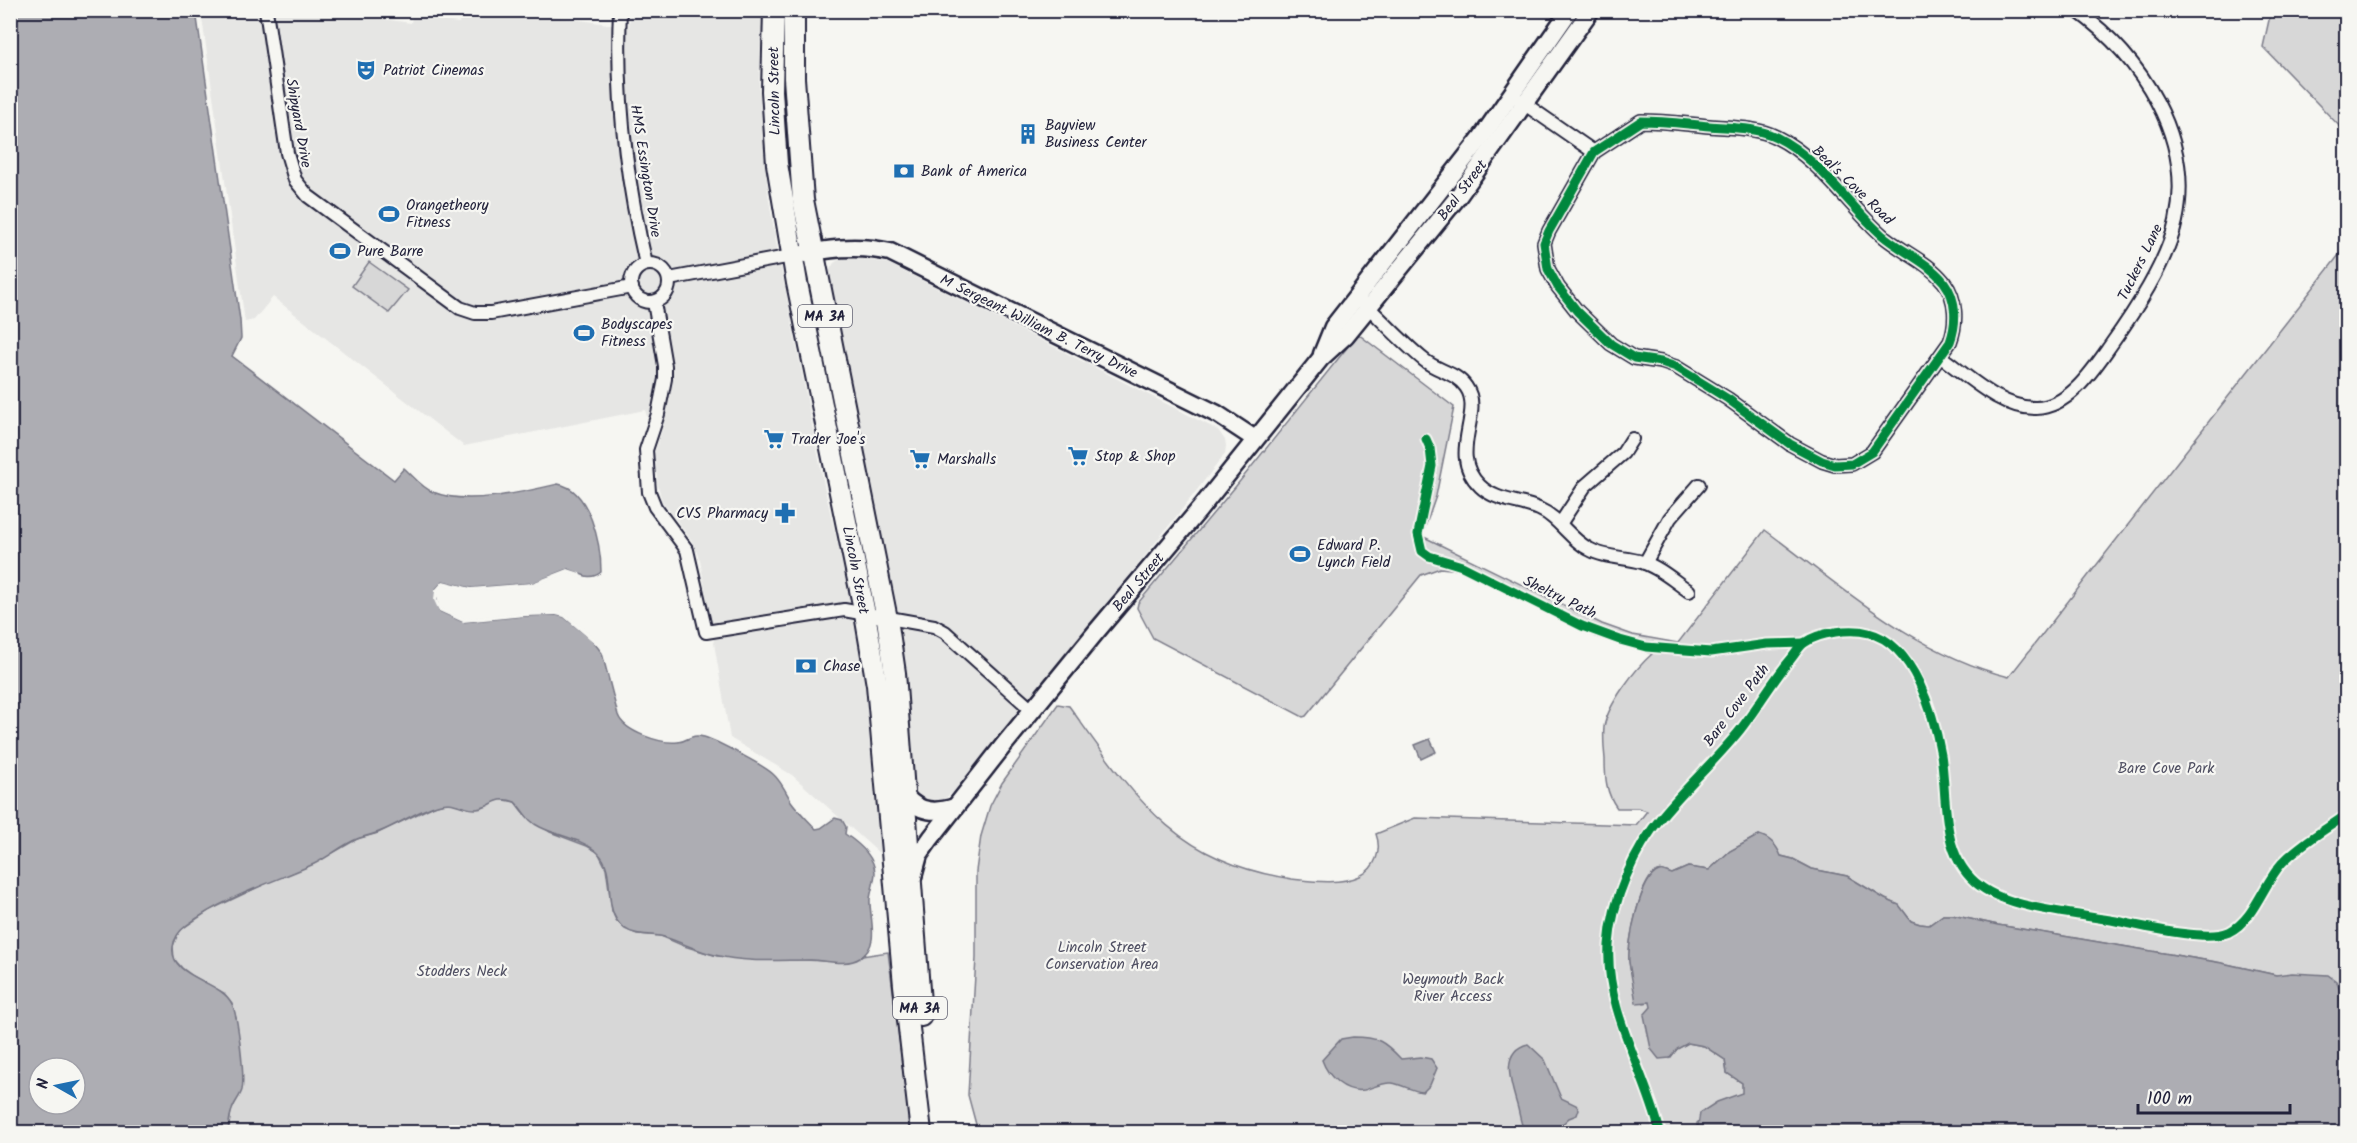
<svg xmlns="http://www.w3.org/2000/svg" width="2357" height="1143" viewBox="0 0 2357 1143" font-family="Kalam,sans-serif">
<style>
.built{fill:#e6e6e4}
.green{fill:#d7d7d7;stroke:#7c7c89;stroke-width:1.5}
.water{fill:#adadb3;stroke:#757583;stroke-width:1.5;fill-rule:evenodd}
.pier{fill:#f6f6f2}
.lines{fill:none;stroke-linecap:round;stroke-linejoin:round}
.street-casing{stroke:#22223b;stroke-width:16}
.secondary-casing{stroke:#22223b;stroke-width:21}
.primary-casing{stroke:#22223b;stroke-width:24}
.street{stroke:#f6f6f2;stroke-width:12}
.secondary{stroke:#f6f6f2;stroke-width:16}
.primary{stroke:#f6f6f2;stroke-width:20}
.cycleway-casing{stroke:#f6f6f2;stroke-width:13}
.cycleway{stroke:#00873e;stroke-width:9}
.labels{text-anchor:middle;stroke-width:4.5;stroke-linejoin:round;paint-order:stroke}
.shield{fill:#f6f6f2;stroke:#626272;stroke-width:1.5}
.shield-label{font-size:14px;font-weight:bold;fill:#22223b}
.poi-label{font-size:15px;fill:#22223b;stroke:#f6f6f2;text-anchor:start}
.street-label{font-size:15px;fill:#22223b;stroke:#f6f6f2}
.park-label{font-size:15px;fill:#4f4f62;stroke:#f6f6f2}
</style>
<rect width="100%" height="100%" fill="#f6f6f2"/>
<filter id="ink" filterUnits="userSpaceOnUse"><feTurbulence type="fractalNoise" baseFrequency=".0167" numOctaves="2"/><feDisplacementMap in="SourceGraphic" scale="12" xChannelSelector="R" yChannelSelector="G"/><feConvolveMatrix kernelMatrix="1 2 1 2 8 2 1 2 1" color-interpolation-filters="sRGB"/></filter>
<g filter="url(#ink)">
<g class="built">
<polygon points="201,11 340,11 341,13 411,23 412,17 459,23 461,11 516,11 629,27 630,11 763,11 759,82 768,193 776,242 825,490 859,634 863,660 880,854 792,775 730,738 700,560 692,541 662,501 658,486 654,454 664,424 648,420 645,410 464,446 273,297 254,320 245,322"/>
<polygon points="857,258 887,263 1007,323 1218,430 1225,440 1226,445 1225,454 1190,499 964,784 940,802 933,803 924,799 915,791 914,786 905,679 829,281 830,269 834,263 840,259"/>
</g>
<g class="green">
<polygon points="2271,11 2346,11 2346,133 2263,47"/>
<path d="M2346,246V1001H2341L2276,975L2222,963L1998,925L1952,915H1943L1929,925L1920,924L1911,921L1899,905L1885,899L1847,876L1812,869L1793,859L1781,856L1759,835L1730,851L1709,870L1688,867L1672,874C1667,873 1663,869 1658,871C1640,877 1629,940 1629,958C1629,974 1638,989 1644,1003L1650,1002L1670,1058L1677,1049L1688,1043L1704,1046L1725,1060L1727,1073L1742,1083L1743,1093L1732,1098L1697,1123V1132H978L968,1095L976,958V871L981,836L990,806L1002,783L1058,704L1069,706C1134,796 1173,861 1292,879C1311,881 1341,885 1360,876C1376,868 1382,850 1376,834L1415,818L1636,825L1647,811L1638,808H1617C1606,793 1605,778 1605,759C1604,749 1603,737 1604,727C1608,704 1635,669 1652,654L1596,637L1460,570L1440,568L1421,575L1306,716L1303,717L1153,638L1137,608L1138,603L1236,486L1358,334L1454,407L1436,496L1422,536L1602,624L1633,635L1678,643L1765,530C1842,587 1914,653 2009,677Z"/>
<polygon points="369,262 408,290 389,313 352,286"/>
<polygon points="500,799 515,802 524,814 550,832 587,846 598,852 606,868 612,911 616,920 625,929 637,934 661,936 684,946 717,956 848,962 862,956 888,952 911,1132 228,1132 231,1111 241,1090 242,1078 236,1019 232,1003 224,993 193,976 182,968 174,959 173,946 179,931 210,910 275,879 315,863 357,839 378,833 436,805 450,802 468,808 487,805"/>
</g>
<g class="water">
<path d="M10,11H196L240,320L241,338L232,356L394,480L404,468C413,476 422,488 433,492C466,506 524,492 558,484C590,489 601,545 601,572C589,582 581,573 568,569L533,583L471,588L443,581L435,590L439,611L463,622L525,616L556,615L564,617L592,640L602,653L618,715C624,732 661,744 678,742C689,741 690,733 704,737C715,740 765,766 773,774C781,781 786,792 791,801C798,811 808,820 816,829L821,828L835,818L842,820L846,827L845,834C857,842 874,855 875,872C875,880 871,891 870,899C869,918 881,945 860,958C846,967 825,960 810,960C778,960 747,963 715,955C697,951 681,942 664,937C651,933 636,937 624,928C600,910 618,872 598,853C584,839 557,836 540,827C527,821 524,811 515,802C495,795 493,807 477,809C462,810 454,799 437,805C417,811 399,824 379,832C372,835 364,836 357,839C342,845 329,857 314,864C271,883 225,897 187,925C179,931 174,937 173,947C169,978 221,980 232,1004C238,1016 245,1077 242,1090C240,1097 234,1103 232,1110C229,1117 229,1125 228,1132H11ZM39,1068H75V1104H39Z"/>
<polygon points="1430,739 1436,752 1421,759 1415,745"/>
<path d="M1759,835C1770,838 1777,846 1781,856L1793,859L1812,869L1847,876L1885,899L1899,905L1911,921L1920,924L1929,925L1943,915H1952L1998,925L2222,963L2276,975L2292,973L2328,975L2336,981L2341,992V1001H2346V1132H1697L1700,1113L1717,1102L1742,1093V1083L1727,1073L1725,1060L1704,1046L1688,1043L1677,1049L1670,1058L1659,1059L1651,1049L1644,1015L1651,1007L1650,1002L1636,1003C1634,989 1631,975 1629,962C1627,944 1640,877 1659,871C1663,869 1667,873 1672,874L1688,867L1709,870L1730,851Z"/>
<path d="M1353,1037C1378,1037 1384,1041 1401,1059L1421,1057L1431,1059L1437,1068L1430,1085L1423,1092C1412,1091 1403,1085 1392,1083C1382,1082 1373,1088 1364,1090C1345,1093 1328,1077 1322,1060L1341,1039Z"/>
<path d="M1528,1044L1545,1060L1561,1098L1576,1105L1579,1109L1577,1115L1569,1118L1554,1132H1525C1520,1123 1520,1115 1517,1105C1511,1084 1499,1051 1528,1044Z"/>
</g>
<polygon class="pier" points="568,569 580,573 582,578 568,572 533,586 471,591 443,584 437,591 437,599 441,609 463,619 525,613 556,612 565,614 594,638 597,645 564,617 556,615 525,616 463,622 439,611 434,600 435,590 443,581 471,588 532,583"/>
<g class="lines">
<g class="street-casing">
<g id="street">
<polyline points="266,10 287,153 295,180 308,196 460,308 475,313 491,313 632,287"/>
<path d="M620,10C616,97 626,180 646,264"/>
<polyline points="1519,100 1594,152"/>
<path d="M1641,121C1664,121 1686,124 1709,126C1731,128 1756,127 1776,137C1819,158 1847,204 1882,235C1902,252 1927,261 1944,282C1957,299 1957,323 1950,342L1872,452L1852,464L1835,465L1822,461L1790,444L1728,399L1676,367L1661,362L1634,358L1611,344L1577,311L1558,287L1548,269L1544,243L1549,231L1594,152Z"/>
<circle cx="650" cy="283" r="19"/>
<polyline points="669,279 792,256"/>
<polyline points="654,302 665,366 665,379 658,414 646,450 649,492 655,507 687,550 706,632 844,610 934,626 945,632 1033,711"/>
<path d="M1364,303C1384,322 1403,343 1424,360C1437,371 1456,372 1466,387C1485,413 1446,454 1480,486C1495,501 1520,501 1539,509C1560,518 1569,539 1589,549C1604,558 1625,557 1642,562C1659,567 1674,581 1689,591"/>
<path d="M1941,357C1968,376 2001,409 2036,408C2069,407 2093,370 2110,346C2135,311 2167,263 2176,221C2194,138 2141,57 2076,10"/>
<polyline points="1560,524 1585,486 1623,453 1632,439"/>
<polyline points="1645,563 1670,518 1699,485"/>
</g>
</g>
<g class="secondary-casing">
<g id="secondary">
<path d="M792,256C826,249 856,244 890,252L1217,414L1255,439"/>
<polyline points="1322,354 1333,327 1481,138 1570,10"/>
<path d="M906,797C920,813 936,813 955,807"/>
<polyline points="913,877 919,855 931,838 1003,746 1096,632 1199,510 1321,358 1346,335 1457,198 1591,10"/>
</g>
</g>
<g class="primary-casing">
<g id="primary">
<polyline points="774,10 772,91 777,164 797,283 865,614 877,685 904,985 921,1132"/>
<polyline points="794,10 794,78 803,200 887,619 895,673 921,1016"/>
</g>
</g>
<use href="#street" class="street"/>
<use href="#secondary" class="secondary"/>
<use href="#primary" class="primary"/>
<g class="cycleway-casing">
<g id="cycleway">
<path d="M1641,121C1664,121 1686,124 1709,126C1731,128 1756,127 1776,137C1819,158 1847,204 1882,235C1902,252 1927,261 1944,282C1957,299 1957,323 1950,342L1872,452L1852,464L1835,465L1822,461L1790,444L1728,399L1676,367L1661,362L1634,358L1611,344L1577,311L1558,287L1548,269L1544,243L1549,231L1594,152Z"/>
<polyline points="1426,439 1430,448 1432,466 1418,534 1422,551 1429,556 1462,566 1582,626 1620,640 1646,647 1711,652 1767,644 1804,643"/>
<path d="M1660,1132C1645,1071 1605,1010 1609,945C1612,899 1634,850 1663,815C1687,786 1716,760 1740,730C1758,707 1772,681 1791,659C1795,654 1799,647 1804,643C1819,632 1851,628 1869,633C1914,644 1934,715 1941,755C1948,799 1939,856 1980,886C2010,909 2078,914 2116,921C2142,926 2206,942 2229,932C2255,919 2263,884 2282,863C2300,844 2325,830 2346,815"/>
</g>
</g>
<use href="#cycleway" class="cycleway"/>
</g>
</g>
<defs>
<g id="theatre-bare" transform="scale(1.62)"><path d="M-5-5.5Q0-4 5-5.5V0Q5 5 0 6Q-5 5-5 0ZM-3.3-2.5H-1v1.5H-3.3ZM1-2.5H3.3v1.5H1ZM-2.8 1Q0 5.5 2.8 1Z" fill="#1f6fb2" stroke="#f6f6f2" stroke-width="2.5" paint-order="stroke"/></g>
<g id="building-bare" transform="scale(1.62)"><path d="M-4-6H4V6H1V3H-1V6H-4ZM-2.5-4.3h1.7v1.8h-1.7ZM.8-4.3h1.7v1.8H.8ZM-2.5-1h1.7V.8h-1.7ZM.8-1h1.7V.8H.8Z" fill="#1f6fb2" stroke="#f6f6f2" stroke-width="2.5" paint-order="stroke"/></g>
<g id="bank-bare" transform="scale(1.62)"><path d="M-6-4H6V4H-6ZM0-2.3a2.3 2.3 0 1 0 0 4.6a2.3 2.3 0 1 0 0-4.6Z" fill="#1f6fb2" stroke="#f6f6f2" stroke-width="2.5" paint-order="stroke"/></g>
<g id="stadium-bare" transform="scale(1.62)"><path d="M0-5a6.5 5 0 1 0 0 10a6.5 5 0 1 0 0-10ZM-3.5-1.8h7v3.6h-7Z" fill="#1f6fb2" stroke="#f6f6f2" stroke-width="2.5" paint-order="stroke"/></g>
<g id="supermarket-bare" transform="scale(1.62)"><path d="M-6-5.5h2.5l.6 2H6L4.5 2H-2.5L-4.4-4H-6ZM-1.5 3.2a1.3 1.3 0 1 0 .1 0ZM3 3.2a1.3 1.3 0 1 0 .1 0Z" fill="#1f6fb2" stroke="#f6f6f2" stroke-width="2.5" paint-order="stroke"/></g>
<g id="pharmacy-bare" transform="scale(1.62)"><path d="M-2-6h4v4h4v4h-4v4h-4v-4h-4v-4h4Z" fill="#1f6fb2" stroke="#f6f6f2" stroke-width="2.5" paint-order="stroke"/></g>
</defs>
<g fill-rule="evenodd">
<use href="#theatre-bare" x="366" y="70"/>
<use href="#building-bare" x="1028" y="134"/>
<use href="#bank-bare" x="904" y="171"/>
<use href="#stadium-bare" x="389" y="214"/>
<use href="#stadium-bare" x="340" y="251"/>
<use href="#stadium-bare" x="584" y="333"/>
<use href="#supermarket-bare" x="774" y="439"/>
<use href="#supermarket-bare" x="1078" y="456"/>
<use href="#supermarket-bare" x="920" y="459"/>
<use href="#pharmacy-bare" x="785" y="513"/>
<use href="#stadium-bare" x="1300" y="554"/>
<use href="#bank-bare" x="806" y="666"/>
</g>
<g class="labels">
<g class="shield">
<rect x="798" y="305" width="54" height="22" rx="4.5"/>
<rect x="893" y="997" width="54" height="22" rx="4.5"/>
</g>
<g class="shield-label">
<text x="825" y="321">MA 3A</text>
<text x="920" y="1013">MA 3A</text>
</g>
<g class="poi-label">
<text x="383" y="75">Patriot Cinemas</text>
<text x="1045" y="130">Bayview<tspan x="1045" dy="17">Business Center</tspan></text>
<text x="921" y="176">Bank of America</text>
<text x="406" y="210">Orangetheory<tspan x="406" dy="17">Fitness</tspan></text>
<text x="357" y="256">Pure Barre</text>
<text x="601" y="329">Bodyscapes<tspan x="601" dy="17">Fitness</tspan></text>
<text x="791" y="444">Trader Joe's</text>
<text x="1095" y="461">Stop &amp; Shop</text>
<text x="937" y="464">Marshalls</text>
<text x="768" y="518" text-anchor="end">CVS Pharmacy</text>
<text x="1317" y="550">Edward P.<tspan x="1317" dy="17">Lynch Field</tspan></text>
<text x="823" y="671">Chase</text>
</g>
<g class="street-label">
<text transform="translate(774 91) rotate(-91)" y="5">Lincoln Street</text>
<text transform="translate(299 123) rotate(80)" y="5">Shipyard Drive</text>
<text transform="translate(646 171) rotate(81)" y="5">HMS Essington Drive</text>
<text transform="translate(1853 185) rotate(44)" y="5">Beal's Cove Road</text>
<text transform="translate(1462 190) rotate(-53)" y="5">Beal Street</text>
<text transform="translate(2140 262) rotate(-64)" y="5">Tuckers Lane</text>
<text transform="translate(1039 326) rotate(26)" y="5">M Sergeant William B. Terry Drive</text>
<text transform="translate(856 570) rotate(79)" y="5">Lincoln Street</text>
<text transform="translate(1138 582) rotate(-50)" y="5">Beal Street</text>
<text transform="translate(1560 597) rotate(26)" y="5">Sheltry Path</text>
<text transform="translate(1736 705) rotate(-53)" y="5">Bare Cove Path</text>
</g>
<g class="park-label">
<text x="2166" y="773">Bare Cove Park</text>
<text x="1102" y="952">Lincoln Street<tspan x="1102" dy="17">Conservation Area</tspan></text>
<text x="462" y="976">Stodders Neck</text>
<text x="1453" y="984">Weymouth Back<tspan x="1453" dy="17">River Access</tspan></text>
</g>
</g>
<rect width="2357" height="1143" fill="none" stroke="#f6f6f2" stroke-width="36"/>
<rect x="18" y="18" width="2321" height="1107" fill="none" stroke="#22223b" stroke-width="2" filter="url(#ink)"/>
<g transform="translate(57 1086) rotate(279)"><circle r="28" fill="#f6f6f2" stroke="#a1a1a9" stroke-width="1.5"/>
<path d="M0-4.5L10 22L0 15L-10 22Z" fill="#1f6fb2"/>
<text y="-9" font-size="16" font-weight="bold" text-anchor="middle" fill="#22223b">N</text>
</g>
<path d="M2138 1104v9h152v-9" fill="none" stroke="#22223b" stroke-width="3"/>
<text x="2147" y="1104" font-size="18" fill="#22223b" stroke="#f6f6f2" stroke-width="4.5" paint-order="stroke">100 m</text>
</svg>
